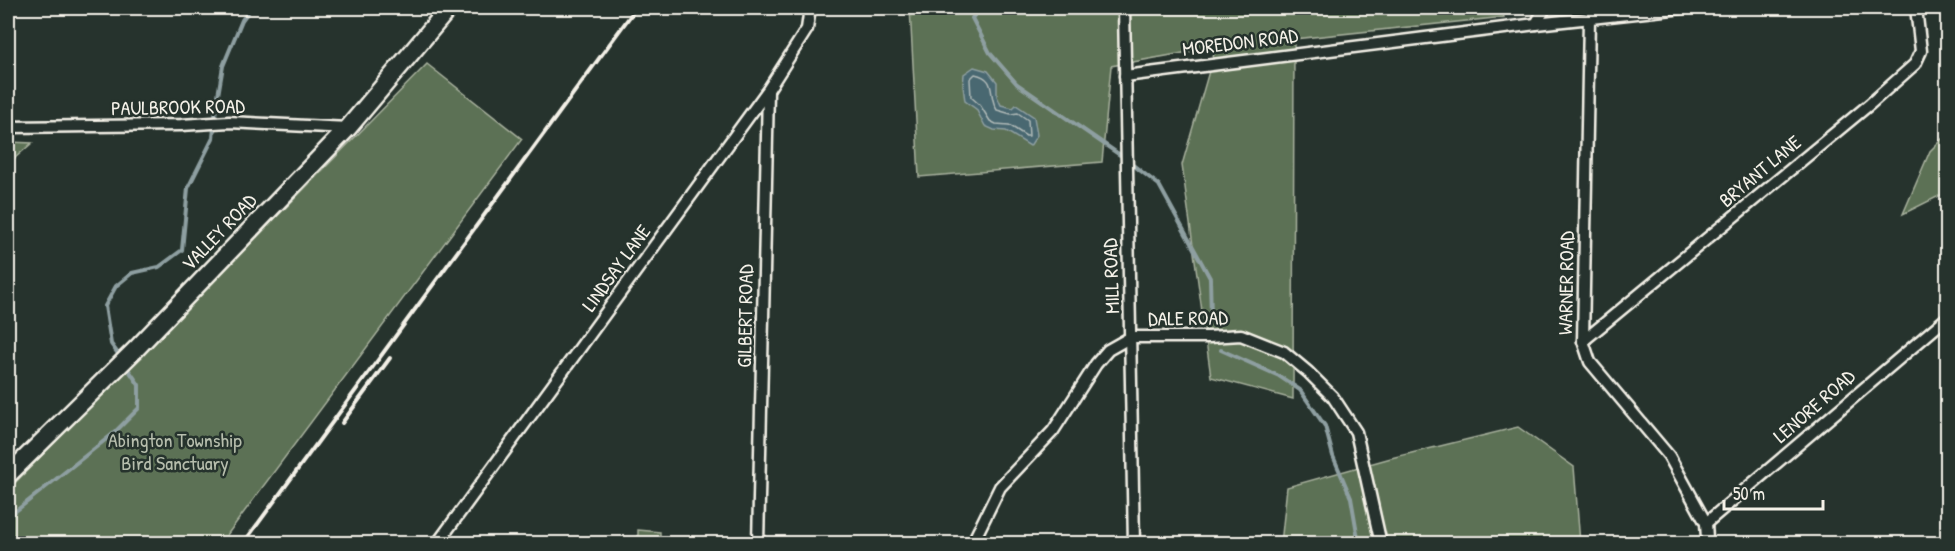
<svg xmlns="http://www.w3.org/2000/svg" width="1955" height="551" viewBox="0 0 1955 551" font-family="'Patrick Hand',sans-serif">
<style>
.green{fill:#5c7154;stroke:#a8b19e;stroke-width:1.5}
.water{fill:#4a6871;stroke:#8e9fa1;stroke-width:1.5}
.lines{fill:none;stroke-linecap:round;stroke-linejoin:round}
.shore{stroke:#b0bab8;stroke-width:1.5}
.stream{stroke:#8e9fa1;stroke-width:4}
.street-casing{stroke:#f4f1e8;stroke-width:15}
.secondary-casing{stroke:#f4f1e8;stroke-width:21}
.street{stroke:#26332d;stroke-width:10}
.secondary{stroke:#26332d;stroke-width:16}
.rail{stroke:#f4f1e8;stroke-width:4}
.labels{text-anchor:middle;stroke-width:5;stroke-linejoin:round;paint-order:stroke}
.street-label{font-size:20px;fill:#f4f1e8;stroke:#26332d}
.park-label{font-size:20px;fill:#b7bead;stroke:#26332d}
</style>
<rect width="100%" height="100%" fill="#26332d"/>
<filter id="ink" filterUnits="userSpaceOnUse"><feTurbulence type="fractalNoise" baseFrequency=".0167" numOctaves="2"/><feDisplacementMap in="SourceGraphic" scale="12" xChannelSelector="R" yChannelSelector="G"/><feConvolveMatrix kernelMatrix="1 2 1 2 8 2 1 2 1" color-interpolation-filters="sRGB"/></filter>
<g filter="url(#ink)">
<g class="green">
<polygon points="910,8 1502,8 1504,17 1294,39 1293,399 1211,377 1182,165 1216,47 1111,66 1102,162 919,177"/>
<polygon points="427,64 522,139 221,543 8,543 8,490"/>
<polygon points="1947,134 1947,192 1903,214 1930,151"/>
<polygon points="8,142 32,143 8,164"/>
<polygon points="1518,427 1574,467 1580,543 1281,544 1287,487 1391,458"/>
<polygon points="638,530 660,532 660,543 638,543"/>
</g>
<polygon class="water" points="974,67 988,71 997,82 997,96 1001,105 1013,108 1016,105 1034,117 1037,135 1030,146 1006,131 994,130 985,126 976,109 965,101 963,86 964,74"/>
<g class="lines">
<path class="shore" d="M975,74C998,79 987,94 997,110L1011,114L1018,113L1028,120L1029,136H1026L1009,125L996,124L990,121L980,105L971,97L970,79Z"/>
<g class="stream">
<polyline points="981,8 972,18 990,53 1017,84 1120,155 1159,185 1210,278 1211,319"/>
<polyline points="1221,350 1279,376 1300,390 1325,426 1333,456 1351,498 1359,544"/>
<polyline points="121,358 111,344 105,306 116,286 132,273 159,267 182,250 188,188 213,138 216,107 223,66 242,20 251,8"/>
<polyline points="8,520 12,514 114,433 139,408 139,385 126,366"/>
</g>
<g class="street-casing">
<g id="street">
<polyline points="1124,8 1134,544"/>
<polyline points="1589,19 1583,341 1590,362 1669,456 1706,523 1707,538 1710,544"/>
<polyline points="1536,24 1545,8"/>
<polyline points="1125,76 1536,24 1682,8"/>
<polyline points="8,127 181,125 229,122 348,128"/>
<polyline points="1583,341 1870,104 1915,64 1921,51 1916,8"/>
<polyline points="1706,523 1948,317"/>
<polyline points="437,544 768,90 807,29 810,8"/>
<polyline points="758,544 768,91"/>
<polyline points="972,544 1000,487 1053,431 1096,364 1108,350 1131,337 1209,337 1241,335 1284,352 1308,372 1333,397 1356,432 1381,544"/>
</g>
</g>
<g class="secondary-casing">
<polyline id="secondary" points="8,475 136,349 348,128 449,8"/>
</g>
<use href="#street" class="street"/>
<use href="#secondary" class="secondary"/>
<g class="rail">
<polyline points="342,423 390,358"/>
<polyline points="243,544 636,8"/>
</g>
</g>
</g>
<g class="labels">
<g class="street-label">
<text transform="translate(1240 42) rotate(-7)" y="7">MOREDON ROAD</text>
<text transform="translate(178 107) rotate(-1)" y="7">PAULBROOK ROAD</text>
<text transform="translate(1760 171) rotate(-40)" y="7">BRYANT LANE</text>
<text transform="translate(219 232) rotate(-46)" y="7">VALLEY ROAD</text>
<text transform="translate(616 268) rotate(-54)" y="7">LINDSAY LANE</text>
<text transform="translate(1111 276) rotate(-92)" y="7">MILL ROAD</text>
<text transform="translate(1566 283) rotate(-89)" y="7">WARNER ROAD</text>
<text transform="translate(745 316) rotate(-89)" y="7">GILBERT ROAD</text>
<text transform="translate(1188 318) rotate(-1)" y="7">DALE ROAD</text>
<text transform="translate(1814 406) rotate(-41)" y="7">LENORE ROAD</text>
</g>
<g class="park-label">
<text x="175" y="447">Abington Township<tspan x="175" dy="23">Bird Sanctuary</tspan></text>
</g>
</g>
<rect width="1955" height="551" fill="none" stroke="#26332d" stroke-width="30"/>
<rect x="15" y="15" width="1925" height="521" fill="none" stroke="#f4f1e8" stroke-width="2" filter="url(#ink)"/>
<path d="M1724 500v9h99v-9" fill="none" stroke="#f4f1e8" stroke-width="3"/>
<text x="1733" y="500" font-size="18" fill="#f4f1e8" stroke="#26332d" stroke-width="4.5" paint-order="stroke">50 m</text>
</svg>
